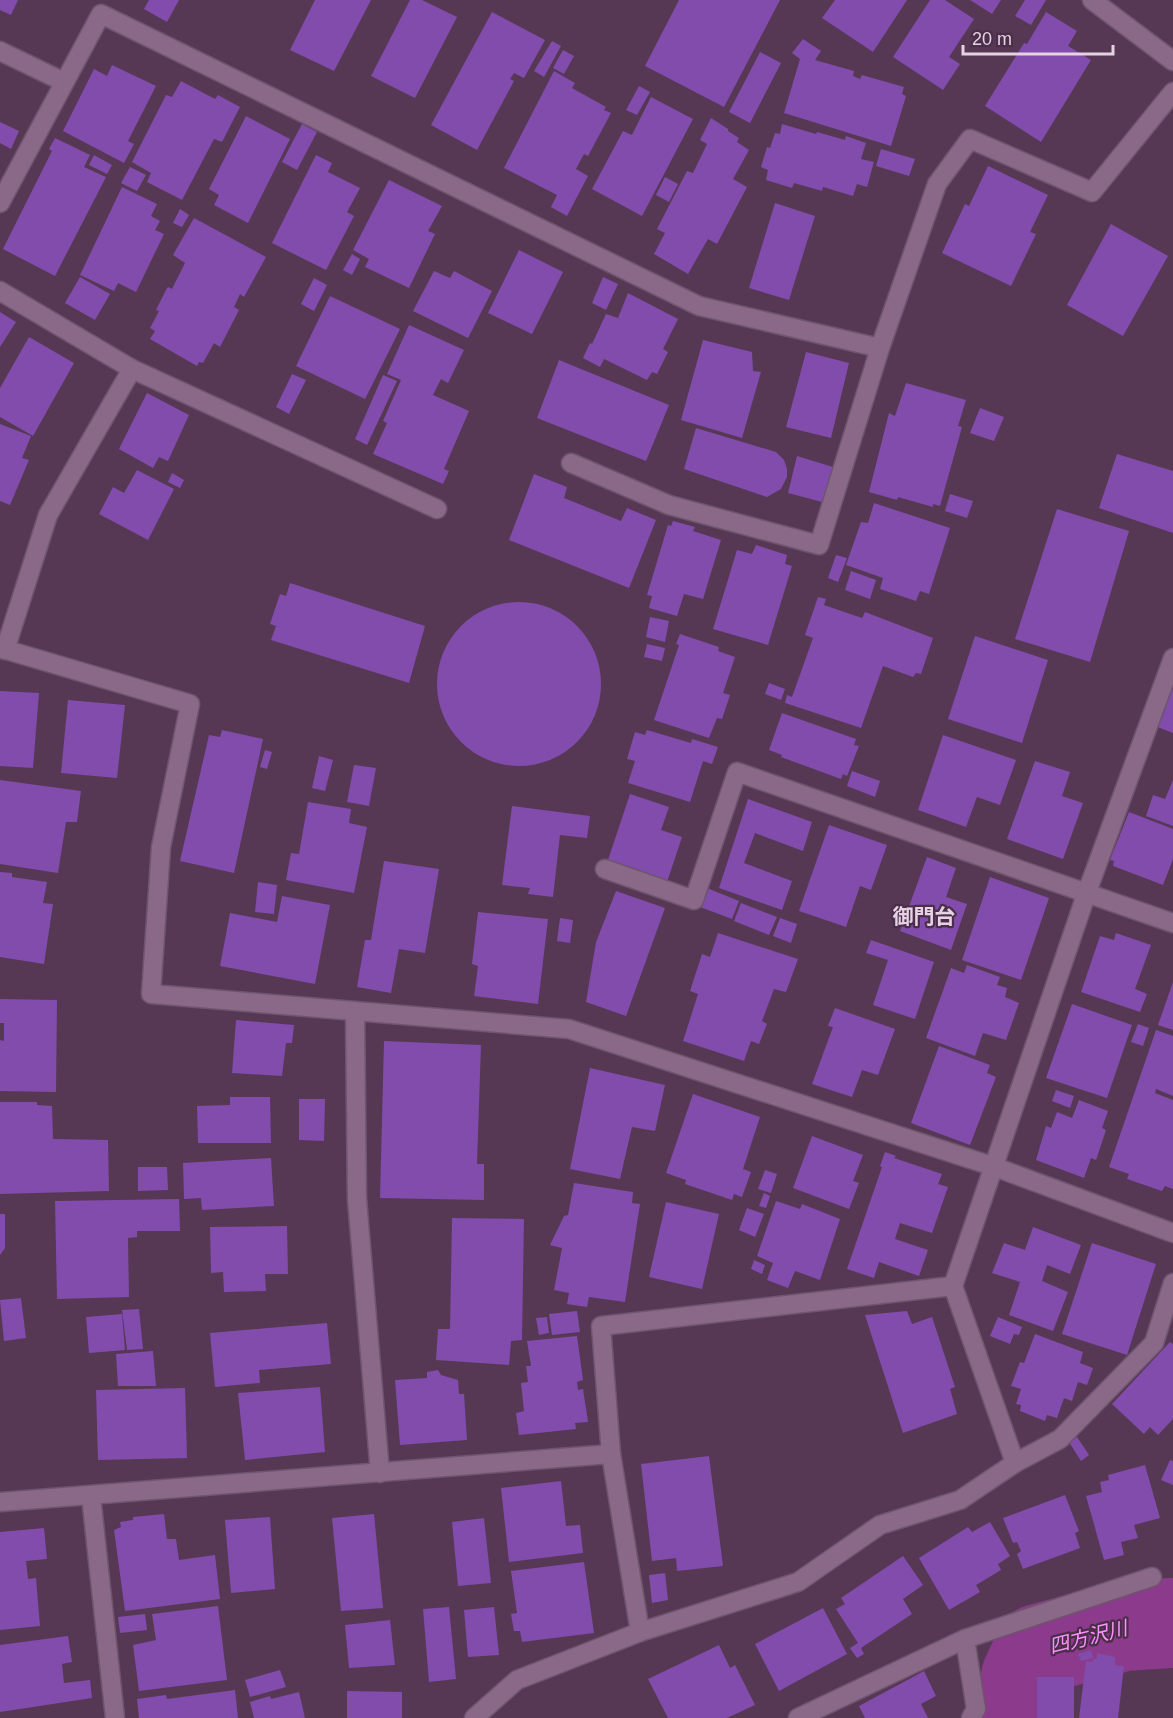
<svg xmlns="http://www.w3.org/2000/svg" width="1173" height="1718" viewBox="0 0 1173 1718" font-family="Arial,'Noto Sans JP',sans-serif">
<style>
.lines{fill:none;stroke-linecap:round;stroke-linejoin:round}
.river{stroke:#8c3a8b;stroke-width:90}
.building{fill:#814cac}
.street-casing{stroke:#6e556d;stroke-width:21}
.street{stroke:#896888;stroke-width:18}
.labels{text-anchor:middle;stroke-width:4.5;stroke-linejoin:round;paint-order:stroke}
.water-label{font-size:20px;font-style:italic;fill:#fd91fb;stroke:#4b2e4a}
.quarter-label{font-size:21px;font-weight:bold;fill:#e5d2e3;stroke:#4b2e4a}
</style>
<rect width="100%" height="100%" fill="#563855"/>
<g class="lines">
<polyline class="river" points="1022,1718 1026,1677 1039,1649 1123,1626 1173,1623"/>
</g>
<g class="building">
<polygon points="0,0 18,0 11,15 0,10"/>
<polygon points="149,0 179,0 167,22 144,9"/>
<polygon points="315,0 371,0 334,71 290,50"/>
<polygon points="410,0 422,0 457,17 415,98 371,76"/>
<polygon points="679,0 780,0 724,107 645,66"/>
<polygon points="835,0 907,0 873,52 822,18"/>
<polygon points="930,0 945,0 974,19 949,57 960,64 943,90 893,57"/>
<polygon points="970,0 1001,0 992,14"/>
<polygon points="1025,0 1046,0 1031,25 1015,16"/>
<polygon points="492,12 545,40 524,78 514,73 510,79 514,81 477,150 431,125"/>
<polygon points="1046,12 1077,31 1068,46 1091,60 1041,142 985,106 1024,43 1027,44"/>
<polygon points="803,39 821,51 815,60 854,71 853,76 860,79 862,75 904,87 902,94 906,96 891,146 784,113 800,59 792,53"/>
<polygon points="552,41 561,46 544,77 534,71"/>
<polygon points="563,50 574,56 564,74 553,68"/>
<polygon points="760,52 781,63 750,123 729,112"/>
<polygon points="112,65 156,86 128,141 134,144 124,163 63,131 94,69 107,76"/>
<polygon points="554,71 575,83 572,88 606,107 604,110 611,113 588,156 584,154 576,169 588,176 567,216 551,207 557,195 504,168"/>
<polygon points="181,81 215,99 218,95 240,107 222,142 214,139 182,200 147,182 151,173 132,162 166,95 172,97"/>
<polygon points="639,86 650,92 637,115 626,110"/>
<polygon points="651,97 693,119 642,216 592,189 623,131 632,135"/>
<polygon points="246,116 290,139 248,223 214,205 219,195 209,189"/>
<polygon points="711,118 728,129 728,131 739,138 737,142 749,150 733,179 747,187 717,244 708,239 688,274 654,254 665,233 657,229 687,171 693,173 707,144 700,140"/>
<polygon points="0,122 19,131 11,149 0,143"/>
<polygon points="302,124 317,132 297,170 282,162"/>
<polygon points="782,124 816,134 817,132 845,140 846,136 866,143 861,159 874,162 867,187 857,184 853,196 823,187 822,191 794,183 792,188 766,180 768,170 761,167 767,147 770,148 775,133 780,134"/>
<polygon points="55,138 90,155 84,167 106,177 55,276 3,249 52,151 49,149"/>
<polygon points="881,149 915,159 909,176 876,166"/>
<polygon points="94,155 112,165 107,174 89,165"/>
<polygon points="316,155 332,163 328,172 360,188 347,212 354,216 326,270 272,243"/>
<polygon points="988,166 1048,195 1030,232 1036,234 1011,286 942,253 965,204 969,206"/>
<polygon points="130,167 146,175 137,191 121,183"/>
<polygon points="665,177 678,184 669,202 656,195"/>
<polygon points="389,180 442,206 428,231 435,234 409,288 365,267 369,259 353,250"/>
<polygon points="122,187 157,204 151,216 160,221 155,230 164,234 136,292 118,283 114,291 80,275"/>
<polygon points="775,203 815,216 789,300 749,288"/>
<polygon points="180,209 189,215 182,227 173,223"/>
<polygon points="194,218 266,257 244,297 240,294 234,307 239,310 220,347 214,343 203,363 199,362 197,366 150,339 155,331 150,328 159,311 156,310 166,290 168,287 172,289 185,263 173,255"/>
<polygon points="1111,224 1168,256 1123,336 1067,305"/>
<polygon points="519,250 563,272 532,334 488,313"/>
<polygon points="352,254 360,259 352,275 343,270"/>
<polygon points="434,271 450,278 454,271 492,291 468,338 413,311"/>
<polygon points="80,277 110,294 95,320 65,303"/>
<polygon points="603,277 618,284 606,310 592,303"/>
<polygon points="314,278 327,285 314,311 301,304"/>
<polygon points="628,293 678,319 663,349 668,352 657,374 652,372 647,380 604,359 600,367 583,358 590,343 592,344 606,314 618,318"/>
<polygon points="330,296 400,329 365,399 296,366"/>
<polygon points="0,312 16,322 0,347"/>
<polygon points="409,325 464,350 448,383 441,379 433,395 469,411 444,469 449,471 443,484 373,454 387,423 383,421 401,380 387,374"/>
<polygon points="29,337 74,363 33,436 0,417 0,388"/>
<polygon points="703,340 752,352 753,371 761,372 742,438 681,420"/>
<polygon points="806,352 849,363 831,438 786,427"/>
<polygon points="559,360 669,405 646,461 537,418"/>
<polygon points="292,374 306,380 289,414 276,407"/>
<polygon points="383,375 397,381 367,445 355,439"/>
<polygon points="906,383 966,400 958,426 962,427 940,506 933,504 933,507 898,497 897,500 869,492 889,413 895,416"/>
<polygon points="147,393 189,415 168,461 159,457 153,468 119,449"/>
<polygon points="980,408 1004,417 994,441 970,433"/>
<polygon points="0,424 31,436 22,458 29,460 10,505 0,501"/>
<polygon points="696,428 776,452 784,460 787,469 787,477 781,489 767,497 684,469"/>
<polygon points="1117,454 1173,471 1173,533 1099,508"/>
<polygon points="797,456 833,467 822,502 788,493"/>
<polygon points="137,470 174,489 148,540 99,514 113,487 124,493"/>
<polygon points="172,473 184,480 180,488 168,482"/>
<polygon points="534,474 567,487 564,498 621,521 627,508 656,520 629,588 509,540"/>
<polygon points="950,494 973,501 967,518 945,511"/>
<polygon points="874,503 950,528 929,594 920,591 916,601 880,589 883,578 846,565 861,522 868,523"/>
<polygon points="1057,509 1129,531 1090,662 1015,639"/>
<polygon points="673,521 695,527 693,531 721,540 703,599 684,594 677,616 649,608 652,596 647,595 668,525 671,526"/>
<polygon points="756,545 787,555 785,564 792,566 768,645 713,629 737,550 752,554"/>
<polygon points="836,555 847,558 838,582 828,578"/>
<polygon points="851,571 876,580 870,599 845,590"/>
<polygon points="290,583 425,626 409,683 271,640 276,626 270,624 280,594 286,596"/>
<polygon points="818,597 826,599 824,605 862,618 865,612 933,638 921,674 916,673 913,677 883,666 861,728 785,703 787,695 792,697 813,638 805,635"/>
<circle cx="519" cy="684" r="82"/>
<polygon points="650,617 669,621 665,642 646,637"/>
<polygon points="680,634 719,647 718,651 735,657 723,693 730,695 722,719 717,718 709,738 654,720 679,645 676,644"/>
<polygon points="975,636 1048,660 1022,743 948,719"/>
<polygon points="647,644 665,648 662,661 644,657"/>
<polygon points="769,683 785,689 781,700 765,694"/>
<polygon points="1173,687 1173,733 1155,726 1169,690 1171,691"/>
<polygon points="0,691 39,693 33,768 0,766"/>
<polygon points="68,700 125,705 117,778 61,773"/>
<polygon points="782,713 856,739 854,745 859,746 847,776 843,774 841,779 781,757 782,755 769,750"/>
<polygon points="222,730 263,739 234,873 180,861 209,735 220,737"/>
<polygon points="647,730 691,743 692,739 718,747 712,764 703,761 690,802 628,783 635,761 627,759 635,732 645,735"/>
<polygon points="943,735 1016,760 1000,805 977,797 966,827 918,810"/>
<polygon points="265,750 272,752 267,769 260,767"/>
<polygon points="319,756 333,760 325,791 312,788"/>
<polygon points="1035,761 1070,772 1062,796 1083,803 1063,859 1007,839"/>
<polygon points="354,765 376,768 369,806 347,802"/>
<polygon points="852,771 880,781 875,797 847,786"/>
<polygon points="0,780 81,791 77,822 66,822 58,873 0,864"/>
<polygon points="1173,780 1173,826 1146,816 1153,795 1165,799"/>
<polygon points="630,794 669,807 661,830 682,837 667,882 607,863"/>
<polygon points="748,799 812,822 803,851 755,833 744,863 792,881 782,910 719,888"/>
<polygon points="308,802 351,809 349,823 367,827 354,893 286,880 291,853 299,854"/>
<polygon points="512,806 590,816 587,838 560,835 553,897 528,894 530,888 502,885"/>
<polygon points="1129,812 1173,829 1173,859 1163,885 1113,866 1114,861 1110,860"/>
<polygon points="829,825 887,845 871,890 860,886 846,927 799,911"/>
<polygon points="927,857 956,868 946,897 967,904 951,950 900,931"/>
<polygon points="384,861 439,869 425,953 399,949 391,993 357,987 365,940 371,940"/>
<polygon points="0,872 12,873 12,877 47,882 43,903 53,904 44,964 0,957"/>
<polygon points="990,877 1049,898 1021,980 962,960"/>
<polygon points="258,882 277,885 274,914 255,912"/>
<polygon points="707,888 739,901 732,919 700,907"/>
<polygon points="616,891 665,908 626,1016 586,1002 596,942"/>
<polygon points="282,896 330,905 315,984 220,966 230,913 277,922"/>
<polygon points="741,903 777,917 769,935 734,921"/>
<polygon points="478,912 548,919 538,1004 474,996 478,966 472,964"/>
<polygon points="560,918 573,920 570,943 557,941"/>
<polygon points="780,918 797,924 791,943 773,936"/>
<polygon points="718,933 798,959 786,992 774,989 762,1021 767,1024 759,1044 751,1041 744,1061 683,1041 698,994 690,991 702,954 710,957"/>
<polygon points="1116,933 1151,945 1135,989 1147,994 1140,1012 1081,992 1100,936 1114,940"/>
<polygon points="871,940 934,962 915,1019 873,1005 888,960 866,953"/>
<polygon points="967,965 1000,977 997,985 1007,988 1005,997 1019,1003 1006,1040 983,1033 975,1056 926,1038 951,968 964,973"/>
<polygon points="1173,982 1173,1030 1158,1025"/>
<polygon points="0,999 57,1000 56,1092 0,1091 0,1040 4,1041 4,1023 0,1023"/>
<polygon points="1072,1004 1132,1025 1107,1098 1046,1078"/>
<polygon points="835,1008 895,1029 878,1075 862,1070 852,1097 812,1084 833,1027 828,1026"/>
<polygon points="236,1020 294,1025 292,1043 286,1043 282,1076 232,1073"/>
<polygon points="1138,1024 1149,1028 1143,1046 1131,1042"/>
<polygon points="1156,1030 1173,1036 1173,1096 1156,1089 1155,1093 1173,1100 1173,1189 1165,1186 1162,1191 1127,1179 1129,1174 1109,1167"/>
<polygon points="384,1041 481,1045 477,1164 484,1164 484,1200 380,1198"/>
<polygon points="939,1046 990,1065 987,1073 996,1077 970,1145 911,1123"/>
<polygon points="590,1068 665,1085 655,1131 632,1127 620,1179 570,1169"/>
<polygon points="1056,1090 1074,1096 1070,1108 1052,1101"/>
<polygon points="693,1094 760,1117 743,1169 751,1172 742,1197 734,1194 732,1200 685,1184 686,1180 666,1173"/>
<polygon points="230,1097 270,1097 271,1143 198,1143 197,1106 230,1105"/>
<polygon points="299,1099 325,1099 324,1141 299,1140"/>
<polygon points="1079,1100 1108,1111 1102,1128 1106,1130 1096,1160 1091,1158 1084,1178 1036,1160 1046,1126 1051,1128 1057,1112 1072,1118"/>
<polygon points="0,1102 37,1102 37,1105 52,1106 53,1139 108,1140 109,1191 0,1194"/>
<polygon points="812,1136 863,1155 853,1181 859,1183 849,1209 793,1188"/>
<polygon points="885,1152 896,1156 894,1158 942,1174 938,1184 948,1187 932,1233 900,1223 895,1239 928,1250 919,1276 879,1262 874,1278 847,1269 882,1167 880,1166"/>
<polygon points="271,1158 274,1206 202,1210 201,1198 184,1199 183,1163"/>
<polygon points="138,1167 167,1167 168,1190 138,1191"/>
<polygon points="765,1170 777,1174 771,1193 758,1189"/>
<polygon points="574,1183 633,1192 632,1203 640,1204 625,1302 589,1297 587,1307 567,1304 569,1293 554,1290 562,1248 550,1245 564,1216 568,1215"/>
<polygon points="764,1193 770,1196 766,1208 759,1206"/>
<polygon points="179,1199 180,1231 137,1231 137,1237 128,1238 129,1297 57,1299 55,1201"/>
<polygon points="776,1201 800,1209 802,1204 840,1219 820,1280 795,1271 788,1288 767,1280 773,1263 757,1256"/>
<polygon points="666,1202 719,1214 702,1289 649,1277"/>
<polygon points="747,1208 764,1214 755,1237 739,1230"/>
<polygon points="0,1214 5,1214 5,1248 0,1255"/>
<polygon points="452,1218 524,1219 522,1340 511,1341 509,1365 436,1360 438,1329 450,1329"/>
<polygon points="287,1226 288,1274 265,1274 266,1291 224,1292 223,1272 211,1273 210,1227"/>
<polygon points="1033,1227 1081,1245 1070,1274 1047,1265 1042,1281 1068,1292 1053,1331 1009,1315 1020,1282 992,1273 1004,1243 1025,1250"/>
<polygon points="1092,1243 1156,1264 1127,1355 1062,1334"/>
<polygon points="754,1260 765,1265 762,1274 751,1269"/>
<polygon points="21,1298 26,1338 4,1341 0,1300"/>
<polygon points="139,1309 143,1349 127,1350 122,1310"/>
<polygon points="577,1311 580,1332 552,1335 549,1314"/>
<polygon points="907,1311 912,1324 932,1317 955,1387 950,1389 957,1414 903,1433 865,1315"/>
<polygon points="122,1314 125,1350 89,1353 86,1317"/>
<polygon points="547,1317 549,1333 539,1335 536,1318"/>
<polygon points="998,1317 1022,1327 1019,1335 1014,1334 1010,1344 990,1336"/>
<polygon points="327,1323 331,1364 259,1370 260,1383 215,1387 210,1333"/>
<polygon points="1035,1334 1083,1352 1080,1363 1093,1368 1087,1385 1078,1382 1072,1401 1064,1398 1057,1418 1047,1415 1045,1421 1020,1411 1021,1405 1016,1404 1021,1389 1011,1386 1020,1362 1024,1363"/>
<polygon points="577,1336 583,1380 577,1382 578,1390 583,1389 588,1422 575,1423 576,1429 519,1435 516,1413 524,1411 521,1383 528,1382 526,1366 531,1366 527,1341"/>
<polygon points="1170,1342 1173,1344 1173,1419 1158,1435 1150,1427 1144,1434 1112,1404"/>
<polygon points="153,1351 156,1386 118,1386 116,1354"/>
<polygon points="438,1370 441,1375 458,1380 459,1394 464,1394 467,1440 400,1445 395,1380 427,1378 427,1372"/>
<polygon points="320,1387 325,1452 245,1460 238,1393"/>
<polygon points="185,1388 187,1458 98,1460 96,1390"/>
<polygon points="1077,1437 1089,1455 1081,1461 1069,1442"/>
<polygon points="709,1456 723,1566 677,1571 676,1558 652,1561 641,1464"/>
<polygon points="1170,1460 1173,1461 1173,1485 1161,1480"/>
<polygon points="1145,1465 1160,1518 1134,1525 1138,1538 1121,1542 1124,1555 1104,1560 1086,1496 1102,1492 1100,1482 1109,1480 1108,1475"/>
<polygon points="561,1481 566,1526 580,1525 583,1553 509,1562 501,1488"/>
<polygon points="1065,1495 1079,1531 1075,1533 1080,1548 1023,1569 1017,1554 1021,1551 1017,1542 1013,1543 1003,1518"/>
<polygon points="164,1514 167,1539 176,1539 179,1560 215,1555 220,1599 125,1611 114,1530 121,1527 120,1522 133,1520 133,1517"/>
<polygon points="374,1514 383,1608 341,1611 332,1518"/>
<polygon points="270,1517 275,1589 231,1593 225,1520"/>
<polygon points="484,1518 491,1583 458,1586 452,1522"/>
<polygon points="990,1522 1010,1556 998,1564 1001,1570 976,1585 980,1592 949,1610 919,1558 968,1527 972,1532"/>
<polygon points="44,1528 47,1559 26,1561 28,1579 36,1578 40,1626 0,1630 0,1532"/>
<polygon points="903,1556 923,1585 903,1599 912,1614 861,1648 864,1654 857,1658 850,1648 858,1643 836,1609 845,1604 841,1598"/>
<polygon points="584,1562 594,1633 522,1642 520,1631 514,1631 511,1614 517,1613 511,1571"/>
<polygon points="665,1573 668,1600 652,1603 649,1575"/>
<polygon points="218,1606 227,1680 139,1691 133,1645 156,1640 152,1614"/>
<polygon points="449,1607 456,1679 429,1682 423,1609"/>
<polygon points="494,1607 499,1655 468,1657 464,1610"/>
<polygon points="823,1608 847,1654 779,1691 755,1644"/>
<polygon points="145,1614 147,1630 120,1633 118,1617"/>
<polygon points="390,1620 395,1665 349,1668 345,1625"/>
<polygon points="68,1636 72,1662 62,1664 64,1683 90,1680 92,1698 0,1712 0,1645"/>
<polygon points="719,1645 730,1668 735,1665 755,1705 727,1718 668,1718 648,1679"/>
<polygon points="1091,1650 1093,1658 1081,1661 1078,1654"/>
<polygon points="1097,1653 1115,1657 1115,1665 1124,1666 1118,1718 1079,1718 1086,1661 1093,1662 1093,1659 1097,1659"/>
<polygon points="280,1670 286,1687 250,1697 245,1680"/>
<polygon points="924,1671 936,1696 921,1704 928,1718 865,1718 859,1706"/>
<rect x="1037" y="1677" width="37" height="41"/>
<polygon points="235,1690 238,1718 139,1718 137,1699 166,1695 167,1699"/>
<polygon points="347,1691 402,1692 402,1718 347,1718"/>
<polygon points="299,1692 305,1718 254,1718 250,1702 270,1696 271,1699"/>
</g>
<g class="lines">
<g class="street-casing">
<g id="street">
<polyline points="1092,0 1173,61"/>
<polyline points="0,51 64,82"/>
<polyline points="0,203 101,14 699,306 880,348"/>
<polyline points="0,291 132,369 437,509"/>
<polyline points="571,463 669,505 819,545 880,348 937,184 970,139 1092,192 1173,92"/>
<polyline points="0,648 190,704 161,847 151,994 569,1029 995,1167 1173,1233"/>
<polyline points="5,650 48,515 132,369"/>
<polyline points="605,869 694,900 737,772 1173,923"/>
<polyline points="355,1011 357,1199 380,1473"/>
<polyline points="611,1454 640,1632"/>
<polyline points="1015,1463 1060,1439 1154,1343 1173,1283"/>
<polyline points="91,1496 115,1718"/>
<polyline points="0,1502 611,1454 601,1326 953,1286 1087,892 1173,658"/>
<polyline points="965,1639 976,1709 971,1718"/>
<polyline points="474,1718 517,1680 640,1632 798,1582 880,1525 960,1500 1015,1463 953,1286"/>
<polyline points="798,1718 965,1639 1152,1577"/>
</g>
</g>
<use href="#street" class="street"/>
</g>
<g class="labels">
<g class="water-label">
<text transform="translate(1088 1637) rotate(-14)" y="7">四方沢川</text>
</g>
<g class="quarter-label">
<text x="924" y="924">御門台</text>
</g>
</g>
<path d="M963 45v9h150v-9" fill="none" stroke="#e5d2e3" stroke-width="3"/>
<text x="972" y="45" font-size="18" fill="#e5d2e3" stroke="#4b2e4a" stroke-width="4.5" paint-order="stroke">20 m</text>
</svg>
